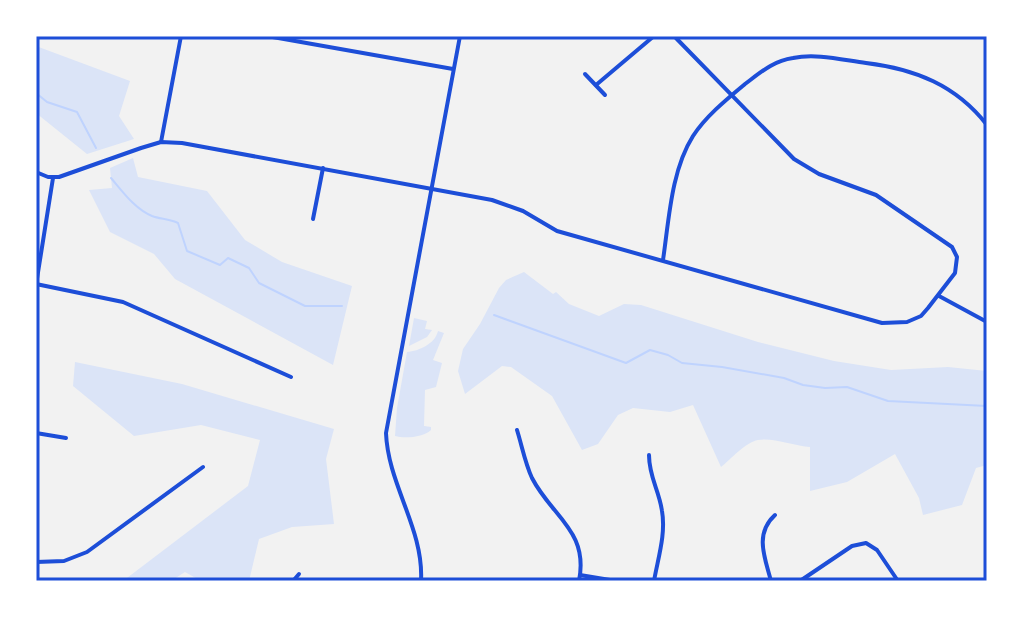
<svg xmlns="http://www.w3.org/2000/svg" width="1023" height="617" viewBox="0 0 1023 617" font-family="'DM Sans',sans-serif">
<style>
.green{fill:#dbe4f7}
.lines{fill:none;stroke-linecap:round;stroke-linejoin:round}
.stream{stroke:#bfd3fe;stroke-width:2}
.minor{stroke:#1d4ed8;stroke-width:4}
.neatline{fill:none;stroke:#1d4ed8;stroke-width:3}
</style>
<rect width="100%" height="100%" fill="#f2f2f2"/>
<g class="green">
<polygon points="36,46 130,81 119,116 134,139 87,154 36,113"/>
<polygon points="133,158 138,177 207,191 245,240 282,262 352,286 333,365 175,279 154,254 110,232 89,190 112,188 110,168"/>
<path d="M524,272L553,294L556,292L569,304L599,316L624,304L641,305L758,342L834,361L891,370L948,367L987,371V465L976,468L962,505L923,515L919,498L895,454L847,482L810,491V447C795,446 772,437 758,440C746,442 731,459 721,467L693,405L670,412L633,408L618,415L598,444L582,450L552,396L511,367L502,366L465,394L458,371L463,349L480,324L499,288L506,280Z"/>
<polygon points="414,318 427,321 425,329 432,330 427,337 409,346"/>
<path d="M438,331L444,333L433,360L442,363L436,387L425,390L424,426L431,427V430C424,437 405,439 395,436L397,408L407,352C419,351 435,344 438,331Z"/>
<polygon points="75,362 182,384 334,429 326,459 334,524 292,527 259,539 249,581 201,581 185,572 171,581 123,581 248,486 260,440 201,425 134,436 73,386"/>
</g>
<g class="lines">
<g class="stream">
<polyline points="36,93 47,102 77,112 96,148"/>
<path d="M111,178C123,192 135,209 152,216C160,219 169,219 178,223L187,251L220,265L228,258L249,268L259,283L305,306H342"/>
<polyline points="494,315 626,363 650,350 668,355 682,363 722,367 784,378 803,385 825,388 847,387 888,401 987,406"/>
</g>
<g class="minor">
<polyline points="267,36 453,69"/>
<polyline points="585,74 605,95"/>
<polyline points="596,85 654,36"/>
<polyline points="161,142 181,36"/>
<polyline points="36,172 48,177 59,177 141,148 161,142 182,143 492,200 523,211 557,231 882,323 907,322 921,316 928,308 955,273 957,257 952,247 876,195 819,174 794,159 674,36"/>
<polyline points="313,219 323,168"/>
<path d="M663,260C669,220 671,171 693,136C706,116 727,99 745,84C761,72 773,61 793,58C816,53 843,60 866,63C915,69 956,85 987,125"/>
<polyline points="36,284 123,302 291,377"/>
<polyline points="36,285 53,178"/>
<polyline points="939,296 987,322"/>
<path d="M517,430C522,446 525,463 532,478C552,517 589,531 579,581"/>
<polyline points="36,433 66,438"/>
<path d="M649,455C649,477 659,490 662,511C666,534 658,558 654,581"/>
<polyline points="36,562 64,561 87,552 203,467"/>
<polyline points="580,575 616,581"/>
<polyline points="293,581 299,574"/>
<path d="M421,581C424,529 388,485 386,433L460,36"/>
<path d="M771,581C765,558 754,534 775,515"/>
<polyline points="800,581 852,546 866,543 877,550 898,581"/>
</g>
</g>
<rect width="1023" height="617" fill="none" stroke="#ffffff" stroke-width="76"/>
<rect x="38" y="38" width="947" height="541" class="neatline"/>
</svg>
